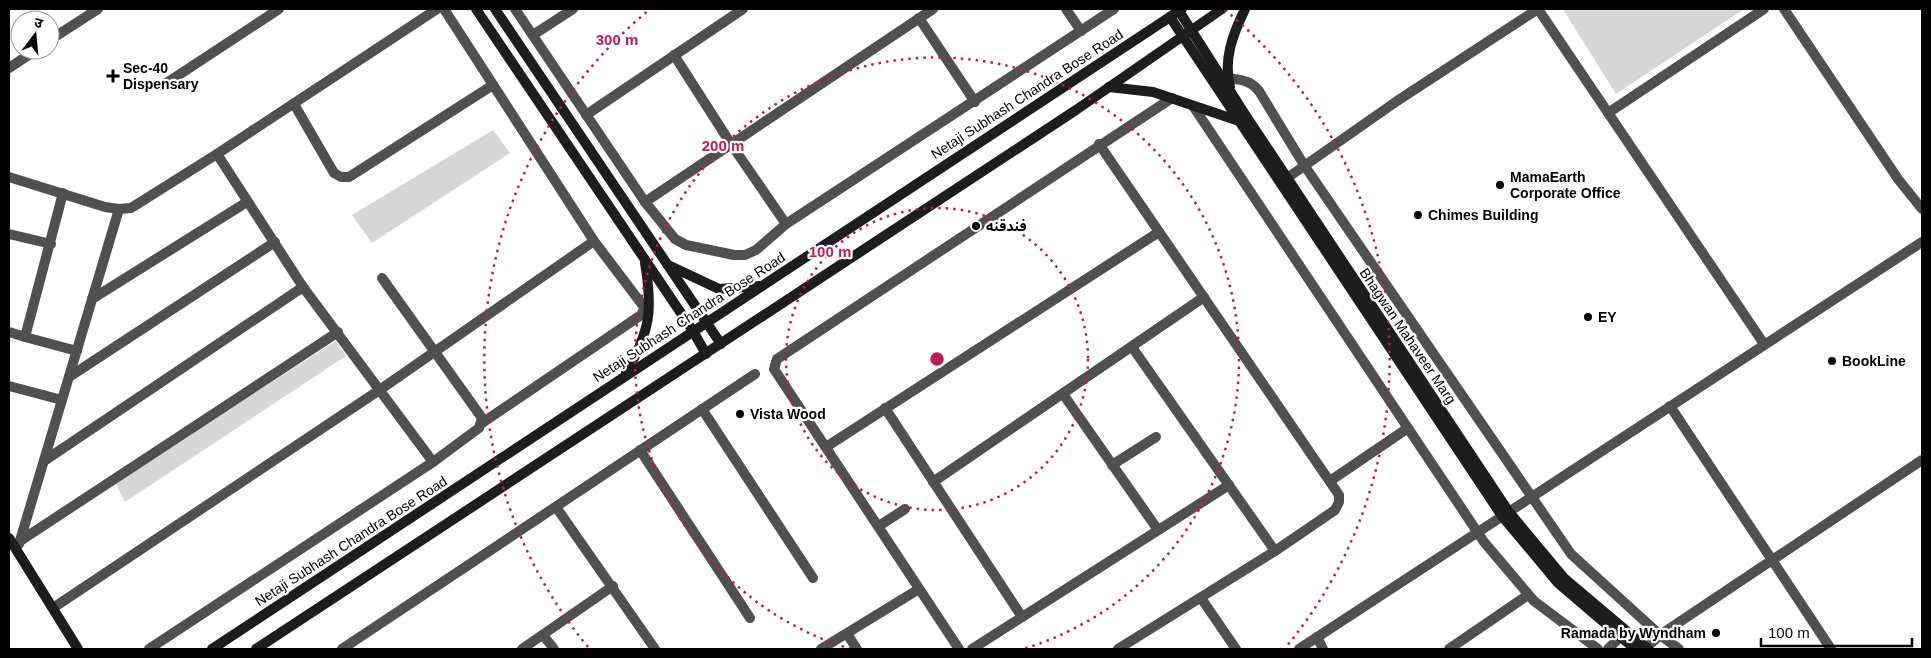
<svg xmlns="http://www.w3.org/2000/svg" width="1931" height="658" viewBox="0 0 1931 658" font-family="Arial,'Noto Sans Arabic','Noto Sans Devanagari',sans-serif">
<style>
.green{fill:#d7d7d7}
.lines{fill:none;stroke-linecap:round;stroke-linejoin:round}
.street{stroke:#505050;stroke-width:10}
.secondary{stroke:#1d1d1d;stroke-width:10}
.ring{fill:none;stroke:#c2185b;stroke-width:2.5;stroke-dasharray:2.5 5}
.poi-dot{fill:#000;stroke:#fff;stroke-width:2}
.labels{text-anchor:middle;stroke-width:4.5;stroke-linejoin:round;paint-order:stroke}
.poi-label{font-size:14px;font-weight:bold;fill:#000;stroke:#fff;text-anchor:start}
.street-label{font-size:14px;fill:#000;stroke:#fff}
.centre{fill:#c2185b;stroke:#fff;stroke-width:2.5}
.ring-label{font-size:15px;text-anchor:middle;font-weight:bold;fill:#c2185b;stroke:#fff;stroke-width:4.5;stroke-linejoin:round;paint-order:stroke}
</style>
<rect width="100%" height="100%" fill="#fff"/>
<g class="green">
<polygon points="1567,9 1744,9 1616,94 1564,11"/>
<polygon points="493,130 510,153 372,243 352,215"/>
<polygon points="336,341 346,356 125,502 115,482"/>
</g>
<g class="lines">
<g class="street">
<polyline points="444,9 594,241 647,311 482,423"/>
<polyline points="515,9 645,202"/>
<polyline points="933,9 645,202 675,239 686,245 734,255 745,255 756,250 786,224 1114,9"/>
<polyline points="1066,9 1081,31"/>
<polyline points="1538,9 1764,344"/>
<polyline points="1784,9 1898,179 1922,209"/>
<polyline points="919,18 975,102"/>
<polyline points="533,35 573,9"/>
<polyline points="50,40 98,9"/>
<polyline points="674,55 731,144 786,224"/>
<polyline points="9,68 36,50"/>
<path d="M1228,78C1241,80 1250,80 1259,91L1304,165L1571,554L1660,635L1679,649"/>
<polyline points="162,86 279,9"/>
<polyline points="294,104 334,173 341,177 349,177 493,85"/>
<polyline points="1193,106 1484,542 1534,601 1598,649"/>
<polyline points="1608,113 1764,9"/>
<polyline points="586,115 743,9"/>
<polyline points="1099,144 1339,495 1339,502 1335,510 1275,551 1118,649"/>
<polyline points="217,154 303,287 433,462 479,428 482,418 382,278"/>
<polyline points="9,177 105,207 119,209 131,208 217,154 437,9"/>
<polyline points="1287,178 1397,101 1538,9"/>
<polyline points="9,234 51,244"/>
<polyline points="92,299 247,202"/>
<polyline points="9,332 25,337 63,193"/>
<polyline points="25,337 77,351"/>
<polyline points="1132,347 1275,551"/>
<polyline points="69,377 275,242"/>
<polyline points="9,386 62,400"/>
<polyline points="1063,394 1158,530"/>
<polyline points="1670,406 1831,649"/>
<polyline points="885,408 1022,617"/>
<polyline points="702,409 813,578"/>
<polyline points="826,447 1159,232"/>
<polyline points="640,450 750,618"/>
<polyline points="44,461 303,287"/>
<polyline points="1112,465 1156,437"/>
<polyline points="1330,481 1408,428"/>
<polyline points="933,482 1204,297"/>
<polyline points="556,507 655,649"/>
<polyline points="879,526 905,509"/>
<polyline points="20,541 338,332"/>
<polyline points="19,544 119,209"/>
<polyline points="1201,598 1236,649"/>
<polyline points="53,608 381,389 594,241"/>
<polyline points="847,634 857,649"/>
<polyline points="543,635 554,649"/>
<polyline points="1317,637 1323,649"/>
<polyline points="1646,648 1660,635 1922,460"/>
<polyline points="149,649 433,462"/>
<polyline points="342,649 755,374"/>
<polyline points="522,649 613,586"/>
<polyline points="821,649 919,589"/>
<polyline points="959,649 774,369 777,359 1172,98"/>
<polyline points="972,649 1229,485"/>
<polyline points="1299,649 1922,242"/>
<polyline points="1449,649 1528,595"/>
<polyline points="1608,649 1620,637"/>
</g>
<g class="secondary">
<polyline points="476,9 693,331 706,354"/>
<polyline points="495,9 721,344"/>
<polyline points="1179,11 1246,116 1509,512 1564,578 1648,649"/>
<polyline points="1170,17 1502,516 1558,583 1635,649"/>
<polyline points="1109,87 1153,92 1239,121"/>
<path d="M1230,87C1223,59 1233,34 1245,9"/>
<polyline points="668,265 719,289 760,286"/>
<path d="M626,373C650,331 653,311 645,263"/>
<polyline points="9,538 78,649"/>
<polyline points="212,649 1182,9"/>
<polyline points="256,649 1076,110 1222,9"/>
</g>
</g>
<g class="ring">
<circle cx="937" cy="359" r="151"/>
<path d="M851 649A302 302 0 1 1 1023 649"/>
<path d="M588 647A452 452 0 0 1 649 10M1225 10A452 452 0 0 1 1286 647"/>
</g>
<g class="poi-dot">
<path d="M110.5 68.5h5v5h5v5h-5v5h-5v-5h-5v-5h5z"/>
<circle cx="1500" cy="185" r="5"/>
<circle cx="1418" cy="215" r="5"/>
<circle cx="976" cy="226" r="5"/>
<circle cx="1588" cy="317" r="5"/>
<circle cx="1832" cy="361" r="5"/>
<circle cx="740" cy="414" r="5"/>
<circle cx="1716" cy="633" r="5"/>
</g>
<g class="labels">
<g class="poi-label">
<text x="123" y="73">Sec-40<tspan x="123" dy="16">Dispensary</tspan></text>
<text x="1510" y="182">MamaEarth<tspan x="1510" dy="16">Corporate Office</tspan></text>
<text x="1428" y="220">Chimes Building</text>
<text x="986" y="231">فندقنه</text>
<text x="1598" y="322">EY</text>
<text x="1842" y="366">BookLine</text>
<text x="750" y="419">Vista Wood</text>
<text x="1706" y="638" text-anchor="end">Ramada by Wyndham</text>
</g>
<g class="street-label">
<text transform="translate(1027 94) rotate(-33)" y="5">Netaji Subhash Chandra Bose Road</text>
<text transform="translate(689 317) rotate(-33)" y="5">Netaji Subhash Chandra Bose Road</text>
<text transform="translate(1408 336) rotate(56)" y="5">Bhagwan Mahaveer Marg</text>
<text transform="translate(351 541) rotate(-33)" y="5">Netaji Subhash Chandra Bose Road</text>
</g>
</g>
<circle cx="937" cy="359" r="8" class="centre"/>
<g class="ring-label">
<text x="617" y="45">300 m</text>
<text x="723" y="151">200 m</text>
<text x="830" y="257">100 m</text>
</g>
<rect width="1931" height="658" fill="none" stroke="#000000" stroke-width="20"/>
<g transform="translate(35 35) rotate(16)"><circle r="24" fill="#ffffff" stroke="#999999"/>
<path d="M0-4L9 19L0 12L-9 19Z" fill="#000000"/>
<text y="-8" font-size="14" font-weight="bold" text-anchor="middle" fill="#000000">उ</text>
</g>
<path d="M1761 638v8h151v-8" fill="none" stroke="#000000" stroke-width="2.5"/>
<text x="1768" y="638" font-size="15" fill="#000000" stroke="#ffffff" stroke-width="4" paint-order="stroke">100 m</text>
</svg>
